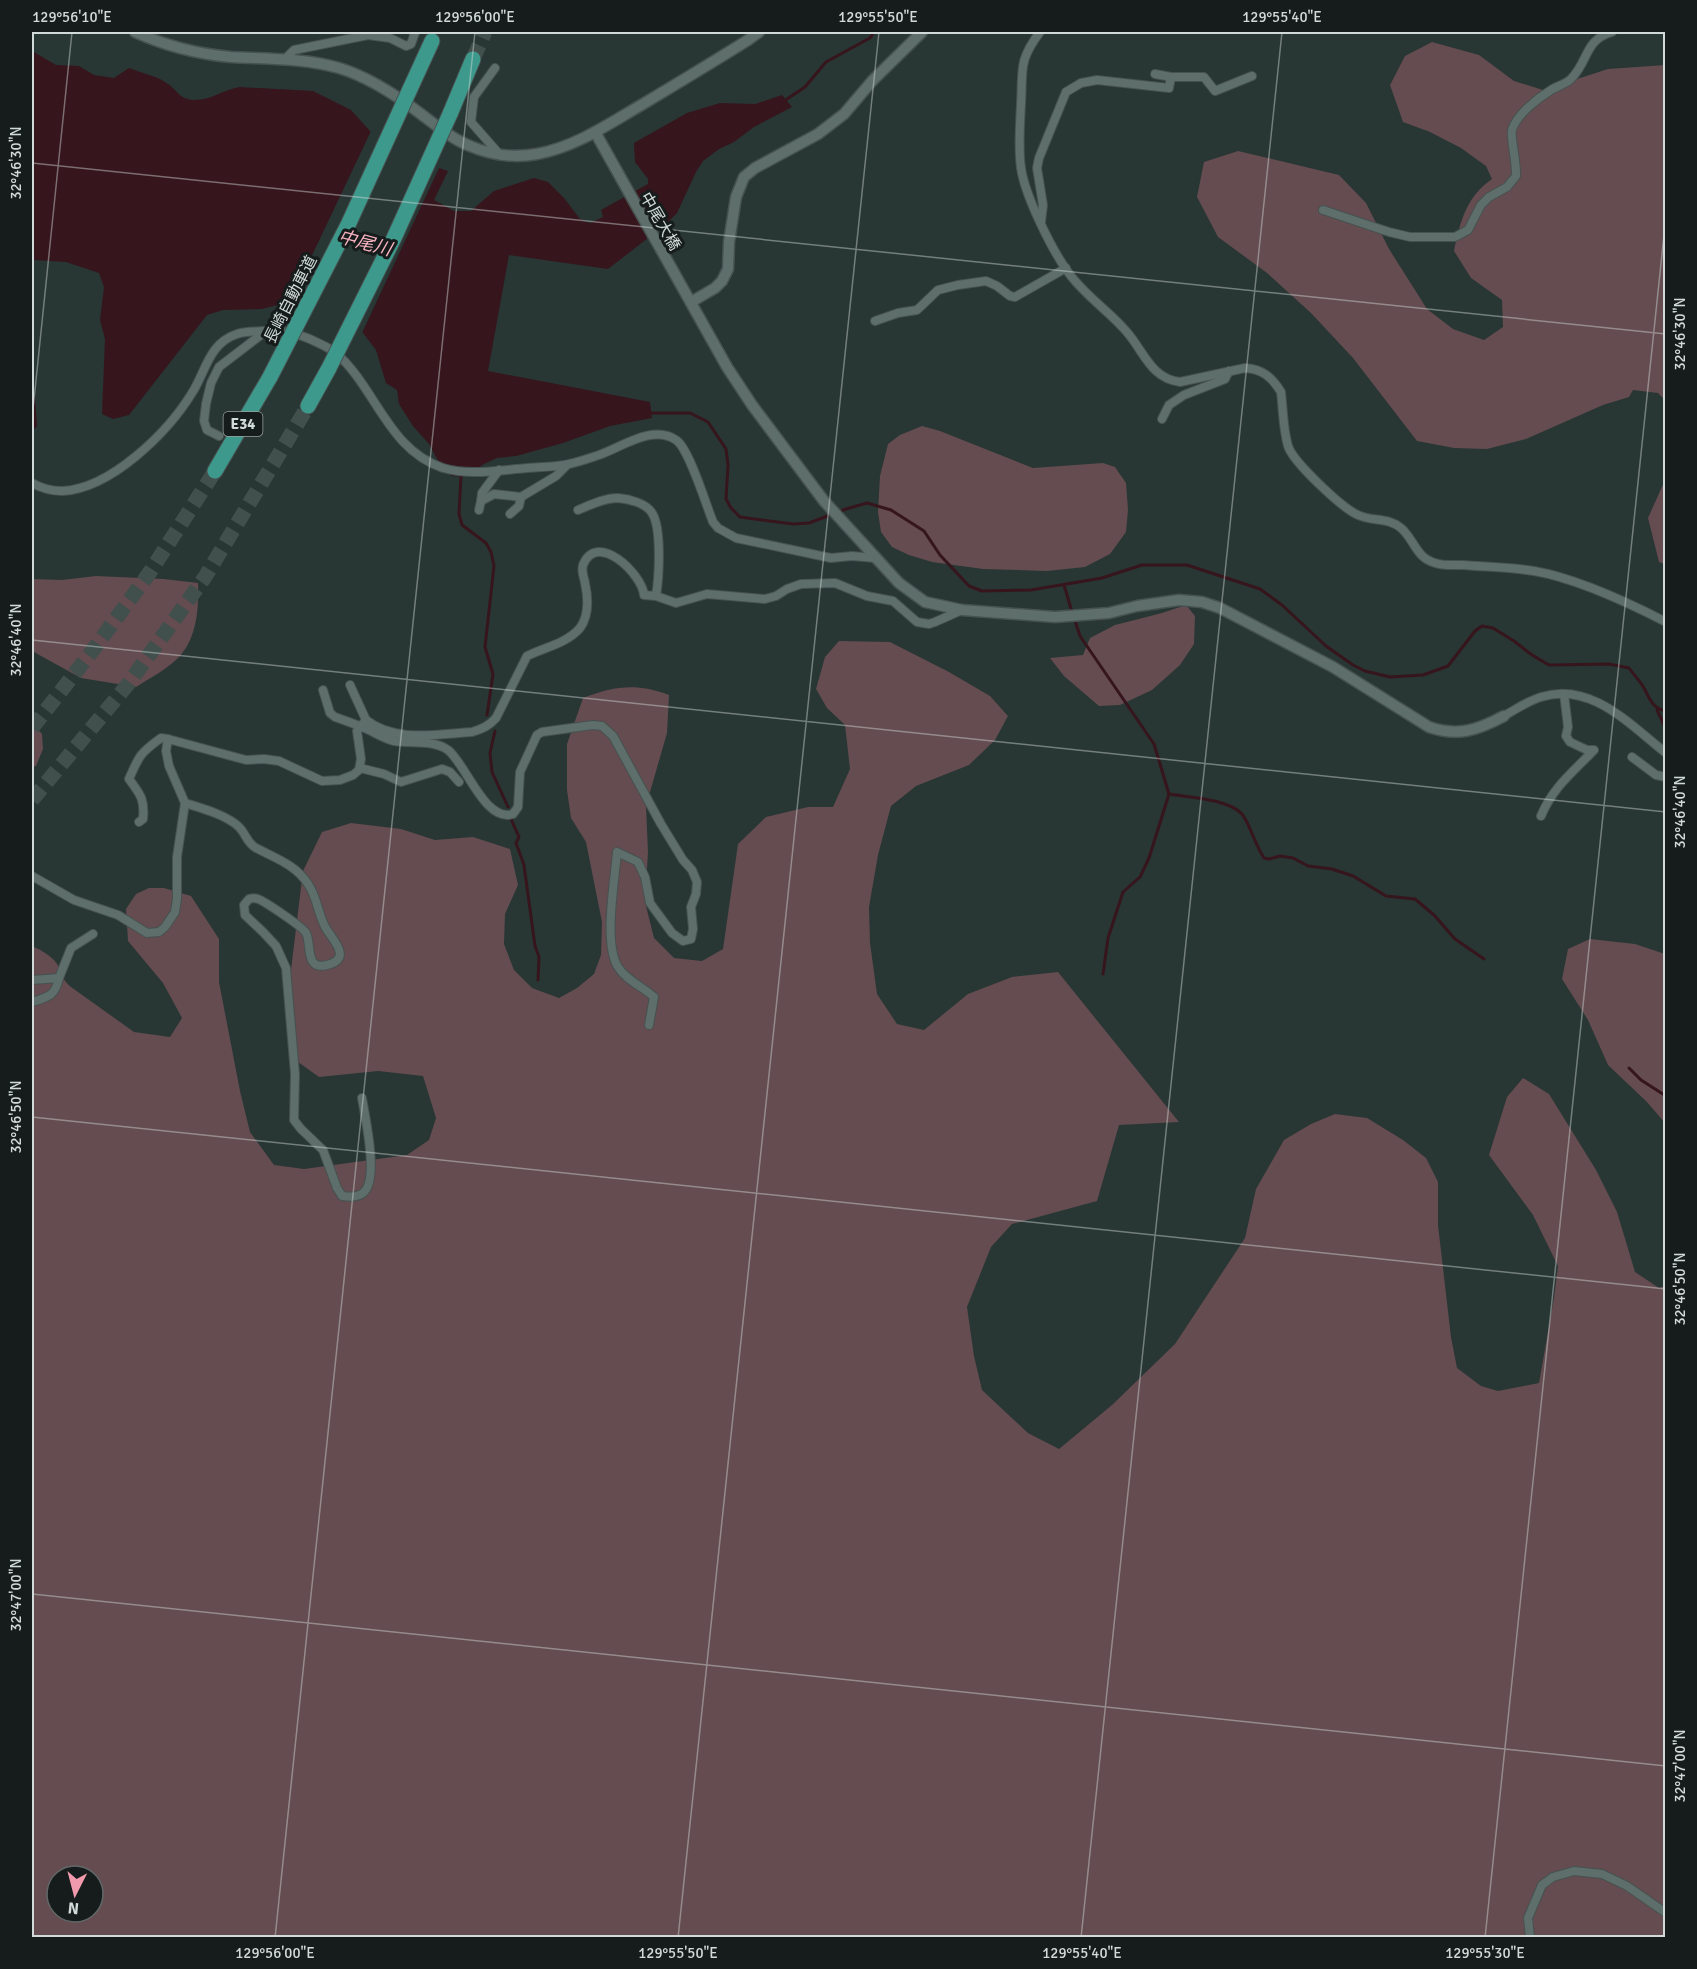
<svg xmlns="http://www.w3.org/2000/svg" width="1697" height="1969" viewBox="0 0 1697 1969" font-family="Signika,'Noto Sans JP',sans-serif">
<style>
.green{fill:#644c50;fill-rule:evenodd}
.water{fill:#36151d}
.pier{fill:#283634}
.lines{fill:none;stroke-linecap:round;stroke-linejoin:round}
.stream{stroke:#36151d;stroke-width:3}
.motorway-tunnel{stroke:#414f4d;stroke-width:15;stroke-dasharray:15 8;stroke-linecap:butt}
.minor-casing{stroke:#465250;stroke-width:10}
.tertiary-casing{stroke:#465250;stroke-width:13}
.motorway-casing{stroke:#465250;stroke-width:17}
.minor{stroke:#5e6e6b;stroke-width:8}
.tertiary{stroke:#5e6e6b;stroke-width:10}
.motorway{stroke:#3e998d;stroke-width:15}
.motorway-bridge-casing{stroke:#465250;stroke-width:17;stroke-linecap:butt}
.motorway-bridge{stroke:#3e998d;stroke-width:15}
.ticks{fill:none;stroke:#d1dad8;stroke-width:1.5;stroke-opacity:0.45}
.labels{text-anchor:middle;stroke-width:6;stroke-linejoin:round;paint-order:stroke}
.shield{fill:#161c1b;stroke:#99a19f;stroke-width:1.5}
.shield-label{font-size:15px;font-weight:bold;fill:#d1dad8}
.street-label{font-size:16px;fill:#d1dad8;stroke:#161c1b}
.water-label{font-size:18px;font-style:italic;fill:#fab3c2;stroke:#161c1b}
.neatline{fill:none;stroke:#d1dad8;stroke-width:2}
.ticks-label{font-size:15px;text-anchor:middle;fill:#d1dad8}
</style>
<rect width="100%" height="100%" fill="#283634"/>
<g class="green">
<path d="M1432,42L1479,55L1514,81L1543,90L1608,69L1665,65V400L1658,393L1633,390L1629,397L1603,405L1526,439L1487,449L1454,448L1417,441L1353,358L1311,313L1267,273L1218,237L1197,197L1204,162L1238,151L1339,175L1366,203L1389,249L1427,309L1453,329L1484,340L1503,327L1502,300L1471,278L1454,251C1460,222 1466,197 1492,179L1486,166L1461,148L1430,132L1403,122L1390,85L1405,56Z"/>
<polygon points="922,426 940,431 1033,468 1103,463 1115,467 1126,483 1128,510 1126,532 1110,554 1085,567 1047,571 983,569 932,562 909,555 892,547 881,532 878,512 880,476 888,444 900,435"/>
<polygon points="1665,480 1665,564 1659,562 1648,518"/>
<path d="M96,576L164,579L198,583C199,608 197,639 178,658C166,670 150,678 136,687L81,678L32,651V579L62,580Z"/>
<polygon points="1186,605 1195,616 1194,644 1180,665 1152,690 1120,705 1099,706 1064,676 1050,658 1083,655 1090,638 1115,625 1162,613"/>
<path d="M839,641L890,642L949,672L990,696L1008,716L995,740L969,765L916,786L891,806L878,855L869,907L870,943L877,994L897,1024L924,1030L968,994L1012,977L1058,972L1179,1122L1119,1125L1097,1201L1012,1224L991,1247L967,1307L974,1356L982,1390L1028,1433L1059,1449L1112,1405L1175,1344L1245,1238L1256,1189L1284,1140L1311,1124L1335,1114L1367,1118L1403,1140L1426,1158L1438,1182V1225L1451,1337L1457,1368L1481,1386L1498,1391L1539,1383L1554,1298L1558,1266L1533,1215L1489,1155L1507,1097L1523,1078L1549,1094L1596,1170L1617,1212L1635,1272L1659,1288L1665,1286V1937H32V946C41,950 54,957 59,967C64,977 61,978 71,987L134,1032L170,1037L182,1018L163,983L128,941L126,909L136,894L149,888H164L191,896L219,939V982L240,1091L250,1132L274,1165L304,1169L407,1155L429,1140L436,1118L423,1076L378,1071L319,1077L298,1062L290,1021V978L303,871L322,832L351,823L401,829L435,840L473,837L510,849L518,885L505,914L504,944L514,970L532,988L559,998L577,988L594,974L601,955L602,922L586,842L571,818L567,790V744L583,698C615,686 636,683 669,695L667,733L646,806L648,852L645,902L654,938L674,958L702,961L723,949L738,844L766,817L808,807H833L850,769L845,725L827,708L816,689L825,657ZM57,1876H93V1912H57Z"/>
<polygon points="32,723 42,734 43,749 36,766 32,767"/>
<polygon points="1590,939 1635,944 1665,954 1665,1123 1647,1102 1608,1065 1588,1020 1562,979 1568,949"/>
</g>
<g class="water">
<path d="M32,51L56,65L79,66L94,75L114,78L129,68C141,73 158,76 168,84C178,91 180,100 195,100C212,100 224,89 240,87L313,91L351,110L378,140L401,155L448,171L434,200L454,211H471L494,191L534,178L548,182L564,198L580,219L590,223L603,217L601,210L648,184V179L635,162L634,143L687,113L720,103L755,104L782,95L792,107L754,127L734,142L719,149L703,161L696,172L677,213L666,224L608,269L509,255L488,371L650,402L652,418L610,426L563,443L516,456L497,458L484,464L464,477L452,476L443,470L429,444L413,426L399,404L397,390L386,383L376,350L357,325L319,303L289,302L262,309L223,310L207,315L129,415L113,419L102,414L105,339L100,320L104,287L99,273L66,262L35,260L32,261Z"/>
<polygon points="32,391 35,398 37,426 32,432"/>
</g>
<polygon class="pier" points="372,129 380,138 402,152 440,166 361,335 355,327 318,306 288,306"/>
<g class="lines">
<g class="stream">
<polyline points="784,101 805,87 826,62 870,38 874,32"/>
<path d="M648,413H690L708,422L726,449L728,465L726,499L731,508L740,517L793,524L809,523L846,509L867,503L891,510L924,531L940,555L969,586L982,591L1031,590L1102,578L1142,565H1187L1260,589L1282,605L1326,646L1353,665L1365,671L1390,677L1423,675L1448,666L1475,631L1482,626L1493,628L1514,641L1532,655L1549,665L1609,664L1629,668C1634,675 1640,681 1644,688C1650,699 1652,708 1666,711"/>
<polyline points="461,476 459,514 462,525 486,543 491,552 494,566 485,647 493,674 487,715"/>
<polyline points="1064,585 1072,612"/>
<polyline points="1074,618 1080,636 1154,744 1169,794 1149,858 1140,877 1123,892 1108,938 1103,974"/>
<polyline points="1657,710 1666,729"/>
<polyline points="495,731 490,753 492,772 508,807"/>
<path d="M1169,794C1188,797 1229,799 1242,814C1250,824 1255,845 1264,858L1269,859L1280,856L1293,858L1308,866L1332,869L1353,876L1386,896L1415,899L1434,915L1455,939L1484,959"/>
<polyline points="511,819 519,837 516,843 524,865 535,946 539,957 538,980"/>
<polyline points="1629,1068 1641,1080 1666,1096"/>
</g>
<g class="motorway-tunnel">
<polyline points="473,59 485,32"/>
<polyline points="32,728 93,650 150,572 215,471"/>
<polyline points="32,800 129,683 205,577 308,406"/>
</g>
<g class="minor-casing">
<g id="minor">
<path d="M1040,32C1018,61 1023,70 1021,104C1020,126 1018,147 1021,168C1025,196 1052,250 1068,272C1084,295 1108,310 1126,331C1144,351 1150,378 1180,382L1245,368C1262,369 1272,377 1281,392C1283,409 1283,429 1288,446C1293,462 1342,508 1358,515C1373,522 1388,517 1401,528C1414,539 1416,558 1435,563C1444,566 1453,565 1462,565C1486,567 1510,567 1534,571C1575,578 1629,603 1666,622"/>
<polyline points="284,60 294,50 368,35 390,38 406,46 411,44 415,33 413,32"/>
<polyline points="495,68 474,97 471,122 500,155"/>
<polyline points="1155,74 1171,77 1204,77 1215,91 1252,76"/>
<path d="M1323,210L1389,232L1410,237H1455L1468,230L1481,205L1489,197L1507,187L1516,176C1517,165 1510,135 1512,130C1516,115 1538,98 1551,90C1557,86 1566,84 1571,79C1589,61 1584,40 1612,32"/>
<polyline points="1041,222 1043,205 1037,168 1039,158 1066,92 1081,83 1097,80 1169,88 1171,77"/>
<polyline points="875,321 898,313 917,310 938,290 958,285 986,281 997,286 1010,296 1015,297 1066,268"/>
<polyline points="1162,419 1169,405 1184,395 1225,379 1229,371"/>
<polyline points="219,436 207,430 204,421 206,404 211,383 219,367 266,331"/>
<path d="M32,483C41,488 51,491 62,491C111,489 168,432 192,393C206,371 209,343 237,334C245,331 256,332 264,331C282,329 296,333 312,340C320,344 330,348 336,353C376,388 388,450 443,468C470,476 500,470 528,468C541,467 556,467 569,464C579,462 590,458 599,455C622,447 653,424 676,440C689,448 706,505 713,522L718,528L736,538L831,558L852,556L875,558"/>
<polyline points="481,501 482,493 499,470"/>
<polyline points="479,510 481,501 494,494 521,497 556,476 567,465"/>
<path d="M578,510C590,505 604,498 618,498C629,499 646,503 652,513C662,528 659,578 656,596"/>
<polyline points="510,514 519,506 521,497"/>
<polyline points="350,685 366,720"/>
<path d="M323,690L330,713L335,717C346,721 358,725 369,730C377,734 385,739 394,741C411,744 433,739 448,750C466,764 485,823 513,814L518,807L520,772L537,735L542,732L593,725L602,726L613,736L661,824L683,860L692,870L697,882L696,894L691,907L693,929L691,939L683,941L672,933L650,903L645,877L638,862L617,852C615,880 603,943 618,967C626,980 643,987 654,997L649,1025"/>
<path d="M1504,716C1516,709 1528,701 1541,697C1591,681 1630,725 1666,753"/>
<polyline points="1632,757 1656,775 1666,777"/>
<polyline points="360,768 384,774 401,782 442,769 450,772 459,782"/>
<path d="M185,803C201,808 227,815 239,827C246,834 247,843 256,848C275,858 296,865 308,884C318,898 318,917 327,930C334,941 352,959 327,965C304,971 312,943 306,933C303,927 264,901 258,899C255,898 252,898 249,899L244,905L245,915L263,932L276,946L286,968L295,1074L294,1120L301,1129L323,1150L337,1188L342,1196C349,1197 358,1198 364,1192C379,1178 365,1117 362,1098"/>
<path d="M1541,816C1553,787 1573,772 1594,750H1587L1570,742L1566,736L1568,727L1564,694"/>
<path d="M139,822L143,819C145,799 140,794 129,779C139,756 140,753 161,738L168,739"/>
<path d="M32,876L74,900L118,915L147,933L159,932L165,927L175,912L177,899V857L185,803L169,766L166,751L168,739L246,760L264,759L279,761L322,781L340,780L353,775L359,770L361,759L357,731L366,720C395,743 437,734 472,732C482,729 489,726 496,718L527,656C545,647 566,644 580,628C589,616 588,597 585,583C584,577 581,572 583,565C597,530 642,574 644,595L656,596L676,603L707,594L765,599L776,596L787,589L801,584L835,583L867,596L893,601L917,622L929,624L935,622L962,610"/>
<polyline points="32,980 59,978 71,948 93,934"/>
<path d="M32,1002C49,997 55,996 59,978"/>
<polyline points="1530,1938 1528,1918 1542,1885 1553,1877 1574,1871 1602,1874 1627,1886 1666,1913"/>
</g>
</g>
<g class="tertiary-casing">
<g id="tertiary">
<path d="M135,32C166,46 197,54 231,57C267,59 304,58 339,68C369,77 396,95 421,114C437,126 452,139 470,146C491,155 515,158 537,154C576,147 610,123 643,104C678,83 713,62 748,40L759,32"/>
<path d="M595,132L727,367L752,405L824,501L899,583L925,602L962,610L1055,617L1109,613L1137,606L1179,600L1202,602L1220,608L1333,667L1429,727C1458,737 1478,730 1504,716"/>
<polyline points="691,302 715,288 722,281 728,269 729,242 736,197 744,177 755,168 818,134 844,114 873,80 922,32"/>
</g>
</g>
<g class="motorway-casing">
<g id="motorway">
<polyline points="410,89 432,41"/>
<polyline points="450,114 473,59"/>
<polyline points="308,406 329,368"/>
<polyline points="215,471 270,377"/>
</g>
</g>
<use href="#minor" class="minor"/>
<use href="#tertiary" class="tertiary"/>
<use href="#motorway" class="motorway"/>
<g class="motorway-bridge-casing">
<g id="motorway-bridge">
<polyline points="329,368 394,238 450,114"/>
<polyline points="270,377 348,225 410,89"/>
</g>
</g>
<use href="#motorway-bridge" class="motorway-bridge"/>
</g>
<path class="ticks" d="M32,163L1666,334M32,419L72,32M32,640L1666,812M32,1117L1666,1289M32,1594L1666,1766M275,1938L475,32M678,1938L879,32M1081,1938L1282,32M1485,1938L1666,216"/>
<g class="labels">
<rect class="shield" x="223.5" y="412" width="39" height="24" rx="4.5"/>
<g class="shield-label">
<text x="243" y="429">E34</text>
</g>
<g class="street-label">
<text transform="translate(661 221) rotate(60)" y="6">中尾大橋</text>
<text transform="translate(290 299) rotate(-63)" y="6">長崎自動車道</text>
</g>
<g class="water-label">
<text transform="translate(365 243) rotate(15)" y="6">中尾川</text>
</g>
</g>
<rect width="1697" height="1969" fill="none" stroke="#161c1b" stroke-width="66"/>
<g transform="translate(75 1894) rotate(186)"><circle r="28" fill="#161c1b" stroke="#616867" stroke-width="1.5"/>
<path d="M0-4.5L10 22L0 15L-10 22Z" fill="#f29aad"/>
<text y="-9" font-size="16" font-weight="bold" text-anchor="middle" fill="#d1dad8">N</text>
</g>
<rect x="33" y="33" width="1631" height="1903" class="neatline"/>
<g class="ticks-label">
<text x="72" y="22">129°56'10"E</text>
<text x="475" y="22">129°56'00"E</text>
<text x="878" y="22">129°55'50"E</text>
<text x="1282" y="22">129°55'40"E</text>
<text transform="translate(16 163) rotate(-90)" y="5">32°46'30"N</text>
<text transform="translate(1680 334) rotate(-90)" y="5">32°46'30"N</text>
<text transform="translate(16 640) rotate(-90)" y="5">32°46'40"N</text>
<text transform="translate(1680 812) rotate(-90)" y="5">32°46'40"N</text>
<text transform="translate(16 1117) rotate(-90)" y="5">32°46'50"N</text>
<text transform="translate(1680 1289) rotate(-90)" y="5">32°46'50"N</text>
<text transform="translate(16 1595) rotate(-90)" y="5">32°47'00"N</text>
<text transform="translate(1680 1766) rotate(-90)" y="5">32°47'00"N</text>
<text x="275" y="1958">129°56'00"E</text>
<text x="678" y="1958">129°55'50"E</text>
<text x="1082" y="1958">129°55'40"E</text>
<text x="1485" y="1958">129°55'30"E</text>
</g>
</svg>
